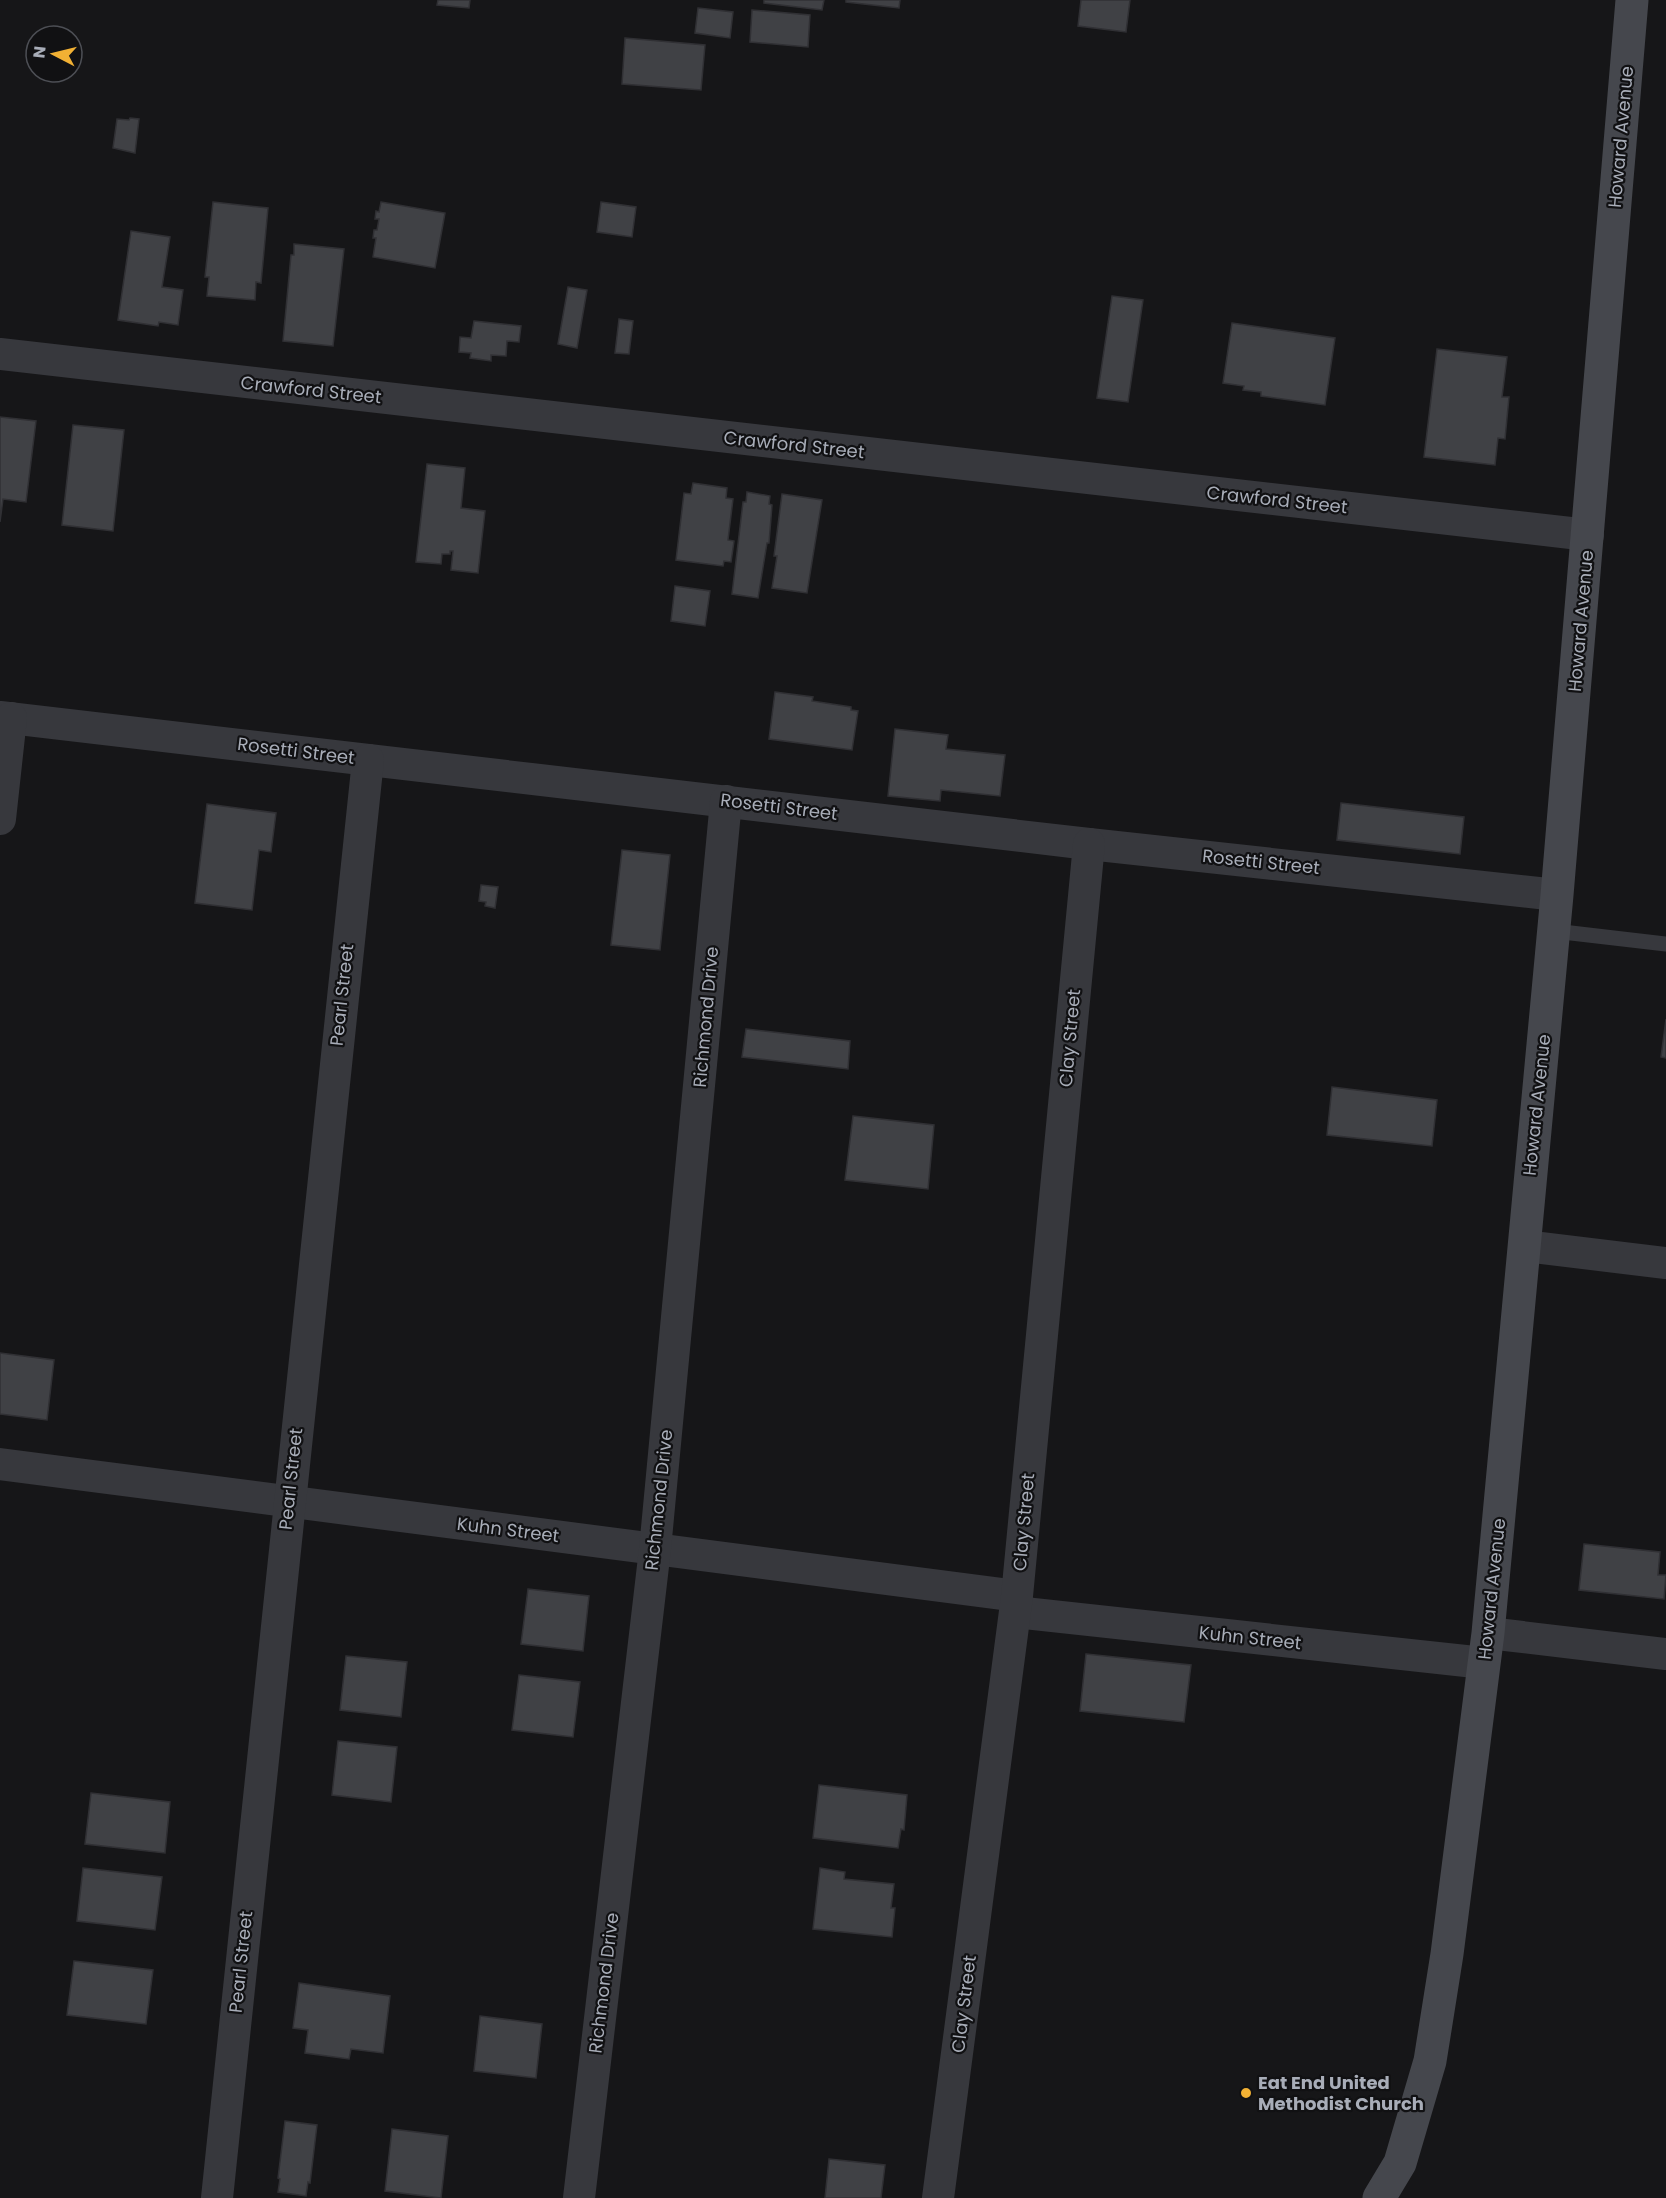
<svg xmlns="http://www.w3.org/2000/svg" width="1666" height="2198" viewBox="0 0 1666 2198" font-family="Poppins,sans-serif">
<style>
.building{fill:#404145;stroke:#303034;stroke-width:1.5}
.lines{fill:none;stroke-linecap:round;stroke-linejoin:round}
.lane{stroke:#37383d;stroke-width:15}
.street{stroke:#37383d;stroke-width:32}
.secondary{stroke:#45474d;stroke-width:33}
.poi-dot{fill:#f2b134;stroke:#111113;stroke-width:2}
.labels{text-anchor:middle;stroke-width:4.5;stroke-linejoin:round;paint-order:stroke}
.street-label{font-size:18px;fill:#a8adb8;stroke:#111113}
.poi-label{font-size:18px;font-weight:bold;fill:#a8adb8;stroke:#111113;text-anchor:start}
</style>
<rect width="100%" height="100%" fill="#161618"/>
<g class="building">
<polygon points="438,0 470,0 469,8 437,5"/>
<polygon points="764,0 824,0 822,10 764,3"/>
<polygon points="846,0 900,0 899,8 846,2"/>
<polygon points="1081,0 1130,0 1126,32 1078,26"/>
<polygon points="698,8 733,12 730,38 695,33"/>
<polygon points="752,10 810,15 808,47 750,42"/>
<polygon points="625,38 705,45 701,90 622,84"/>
<polygon points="130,118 139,119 135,153 113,148 117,119 129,120"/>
<polygon points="213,202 268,208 261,283 256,282 255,300 207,296 209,277 205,277"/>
<polygon points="381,202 445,213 435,268 373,257 376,238 373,238 374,230 377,230 379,219 375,219 376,211 379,212"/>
<polygon points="601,202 636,207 632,237 597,232"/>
<polygon points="131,231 170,237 162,287 183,290 178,325 159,322 158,326 118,320"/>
<polygon points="294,244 344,249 333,346 283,341 291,255 294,255"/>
<polygon points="568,287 587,290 577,348 558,344"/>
<polygon points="1112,296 1143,300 1128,402 1097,398"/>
<polygon points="619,319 633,321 629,354 615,353"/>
<polygon points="474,321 521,326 519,342 507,341 506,356 491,355 491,361 470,358 471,353 459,352 460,337 471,338"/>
<polygon points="1232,323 1335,338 1325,405 1261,396 1261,392 1243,390 1244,386 1223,383"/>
<polygon points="1437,349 1507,357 1502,397 1509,397 1505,439 1498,438 1495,465 1424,457"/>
<polygon points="0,417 36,421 26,502 3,499 0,522"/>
<polygon points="73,425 124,430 113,531 62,525"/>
<polygon points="427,464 465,468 461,508 485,511 478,573 451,570 453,551 450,551 450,554 442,554 441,564 416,562"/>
<polygon points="693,483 727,488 726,498 733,499 728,540 734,541 731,562 724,561 723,566 676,560 684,493 691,494"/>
<polygon points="747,492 770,496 769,504 772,505 769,543 767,543 758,598 732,594 743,502 746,502"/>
<polygon points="782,494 822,500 807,593 772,588 777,556 774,556"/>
<polygon points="675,586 710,591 705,626 671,621"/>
<polygon points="775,692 813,697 812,701 851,707 851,710 858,711 852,750 769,739"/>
<polygon points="895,729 948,735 946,749 1005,755 1000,796 941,790 940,801 888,796"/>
<polygon points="1341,803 1464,817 1460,854 1337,840"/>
<polygon points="207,804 276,813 271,852 259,850 252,910 195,903"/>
<polygon points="622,850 670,855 660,950 611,945"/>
<polygon points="481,885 498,887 495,908 485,906 486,902 479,901"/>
<polygon points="1666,1019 1666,1058 1661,1057"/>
<polygon points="746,1029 850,1041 848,1069 742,1057"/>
<polygon points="1332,1087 1437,1100 1432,1146 1327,1135"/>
<polygon points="853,1116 934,1125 928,1189 845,1180"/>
<polygon points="0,1353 54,1360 47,1420 0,1414"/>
<polygon points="1584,1544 1660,1552 1658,1575 1666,1575 1664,1599 1579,1590"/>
<polygon points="528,1589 589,1596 583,1651 521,1644"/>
<polygon points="1086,1654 1191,1665 1184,1722 1080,1711"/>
<polygon points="346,1656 407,1662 401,1717 340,1710"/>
<polygon points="519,1675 580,1682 573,1737 512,1730"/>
<polygon points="338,1741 397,1747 391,1802 332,1795"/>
<polygon points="819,1785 907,1795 904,1830 901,1829 898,1848 813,1838"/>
<polygon points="91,1793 170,1802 165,1853 85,1844"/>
<polygon points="83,1868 162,1877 155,1930 77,1921"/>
<polygon points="820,1868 845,1872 844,1879 894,1884 891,1908 895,1908 892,1937 813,1929"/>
<polygon points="74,1961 153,1970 146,2024 67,2015"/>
<polygon points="299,1983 390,1996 383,2053 351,2049 349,2059 305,2053 308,2030 293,2028"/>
<polygon points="480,2016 542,2024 536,2078 474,2071"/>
<polygon points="285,2121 317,2125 310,2183 308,2182 306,2196 278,2192 280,2179 278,2178"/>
<polygon points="392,2129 448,2136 441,2198 385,2191"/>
<polygon points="829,2159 885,2165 881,2198 825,2198"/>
</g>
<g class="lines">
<polyline class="lane" points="1554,931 1666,944"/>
<g class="street">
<polyline points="0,354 1588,535"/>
<polyline points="0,717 1089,844 1557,895"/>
<polyline points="0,819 11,718"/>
<polyline points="1524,1246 1666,1263"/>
<polyline points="0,1464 1017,1596"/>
<polyline points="1015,1612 1484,1663"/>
<polyline points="1488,1633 1666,1654"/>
<polyline points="217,2198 368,760"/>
<polyline points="579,2198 655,1549 726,801"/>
<polyline points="938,2198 1017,1596 1089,844"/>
</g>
<polyline class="secondary" points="1379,2198 1400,2163 1430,2061 1447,1954 1488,1633 1557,895 1632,0"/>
</g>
<circle class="poi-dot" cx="1246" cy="2093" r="6"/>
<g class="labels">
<g class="street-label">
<text transform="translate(1621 137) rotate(-85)" y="6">Howard Avenue</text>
<text transform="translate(311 390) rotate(6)" y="6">Crawford Street</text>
<text transform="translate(794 445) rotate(6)" y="6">Crawford Street</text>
<text transform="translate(1277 500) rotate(6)" y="6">Crawford Street</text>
<text transform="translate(1581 621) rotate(-85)" y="6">Howard Avenue</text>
<text transform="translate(296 751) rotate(7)" y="6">Rosetti Street</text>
<text transform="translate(779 807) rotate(7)" y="6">Rosetti Street</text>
<text transform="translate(1261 862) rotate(6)" y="6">Rosetti Street</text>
<text transform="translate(342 995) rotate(-84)" y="6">Pearl Street</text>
<text transform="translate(706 1017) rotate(-85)" y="6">Richmond Drive</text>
<text transform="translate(1070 1038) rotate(-85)" y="6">Clay Street</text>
<text transform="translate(1537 1105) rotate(-84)" y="6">Howard Avenue</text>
<text transform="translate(291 1479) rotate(-84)" y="6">Pearl Street</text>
<text transform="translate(659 1500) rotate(-84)" y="6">Richmond Drive</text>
<text transform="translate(1024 1522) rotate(-85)" y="6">Clay Street</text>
<text transform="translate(508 1530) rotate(7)" y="6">Kuhn Street</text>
<text transform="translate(1492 1589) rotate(-84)" y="6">Howard Avenue</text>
<text transform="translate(1250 1638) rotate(6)" y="6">Kuhn Street</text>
<text transform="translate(241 1962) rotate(-84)" y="6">Pearl Street</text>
<text transform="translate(604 1983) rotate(-83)" y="6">Richmond Drive</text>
<text transform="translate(964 2004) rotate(-83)" y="6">Clay Street</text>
</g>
<g class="poi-label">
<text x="1258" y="2089">Eat End United<tspan x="1258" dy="21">Methodist Church</tspan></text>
</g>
</g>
<g transform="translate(54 54) rotate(277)"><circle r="28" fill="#111113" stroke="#4d4f55" stroke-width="1.5"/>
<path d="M0-4.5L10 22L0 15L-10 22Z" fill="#f2b134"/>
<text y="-9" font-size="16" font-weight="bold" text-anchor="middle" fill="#a8adb8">N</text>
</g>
</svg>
